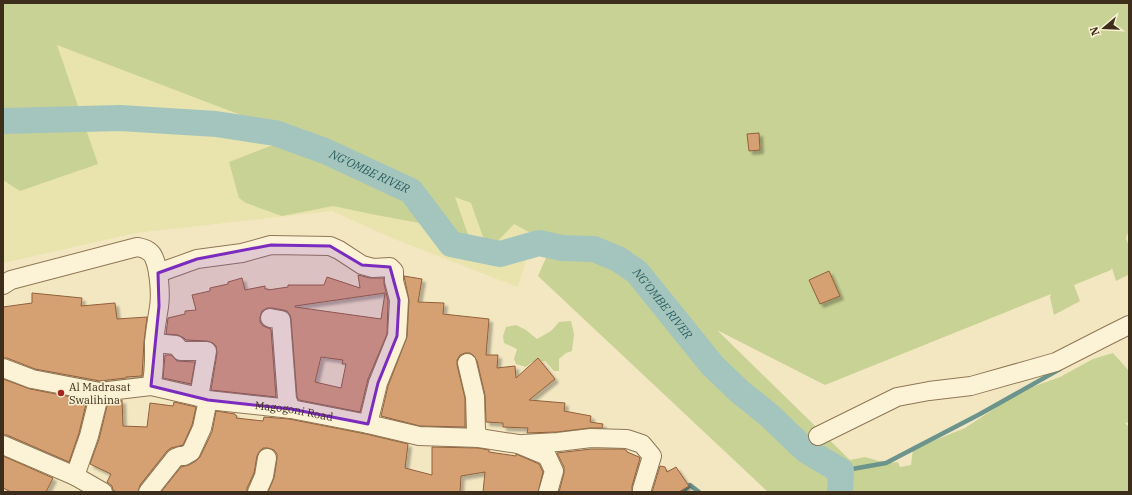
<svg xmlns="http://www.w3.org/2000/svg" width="1132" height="495" viewBox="0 0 1132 495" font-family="'IBM Plex Serif',serif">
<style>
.farmland{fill:#e9e3ae}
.green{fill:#c8d294}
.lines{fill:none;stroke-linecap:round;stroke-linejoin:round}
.stream{stroke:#6a948c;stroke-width:4.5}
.river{stroke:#a4c5bd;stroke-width:26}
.building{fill:#d5a173;stroke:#91603a;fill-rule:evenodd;filter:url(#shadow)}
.street-casing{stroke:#8f7756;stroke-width:20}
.street{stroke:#fcf3d6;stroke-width:18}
.marked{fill:#7b2cbf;fill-opacity:0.2;stroke:#7b2cbf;stroke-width:3;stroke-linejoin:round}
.poi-dot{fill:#a52520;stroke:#f9f0d2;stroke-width:1.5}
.labels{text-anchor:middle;stroke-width:3;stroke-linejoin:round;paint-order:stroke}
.poi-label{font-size:11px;fill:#3d2e1c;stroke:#f9f0d2;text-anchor:start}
.street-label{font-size:11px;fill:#3d2e1c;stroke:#f9f0d2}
.water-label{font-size:12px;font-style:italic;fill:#2a5e5e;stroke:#f9f0d2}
</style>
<defs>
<filter id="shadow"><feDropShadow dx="3.5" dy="3.5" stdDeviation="1" flood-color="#0004"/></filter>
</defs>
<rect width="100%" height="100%" fill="#f3e7c2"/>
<polygon class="farmland" points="3,3 605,3 518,287 394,239 332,211 136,233 3,263"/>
<g class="green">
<polygon points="3,3 1129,3 1129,230 1126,238 1129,247 1128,275 1116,281 1112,268 1111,270 1074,285 1080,301 1054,315 1050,297 1051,294 825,385 717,330 850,460 865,457 886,463 898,462 900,467 911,465 913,449 965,428 1021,391 1060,377 1093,359 1113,353 1129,371 1129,422 1125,423 1129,427 1129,492 768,492 538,276 552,244 514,224 488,251 471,203 455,197 475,255 425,224 376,215 333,206 282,216 246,203 239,198 229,162 296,136 57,45 98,164 20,191 3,180"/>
<polygon points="571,321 574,334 572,351 566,353 559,359 559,371 554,371 545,361 532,362 526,367 516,364 514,359 517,349 504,343 503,336 506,327 516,325 526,330 537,339 551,331 559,322"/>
</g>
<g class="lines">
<g class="stream">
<polyline points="841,471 886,463 980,414 1060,369"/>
<polyline points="682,492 690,485 699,492"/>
</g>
<path class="river" id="s1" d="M3,121L120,118L216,124L275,133L325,151L411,191L451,244L500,254L539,243L562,248L594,249L618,259L637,272L712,365L739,391L770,416L798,443L807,451L841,471L840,492"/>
</g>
<g class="building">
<polygon points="759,133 760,150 749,151 747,134"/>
<polygon points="829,271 840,296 820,304 809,280"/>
<path d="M358,275L370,278H384V284L388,301L387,334L368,379L360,412L299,400L297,397L291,319L290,315L287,311L283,310L272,308H267L262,311L260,317V322L263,326L271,329L276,397L211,390L217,353L216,346L213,343L207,341L186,340L184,338L178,335L166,334L168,318L185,314V311L196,310L192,295L210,291V288L228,284V282L242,278L245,290L265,286V289H268V290L288,287V285H324L327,277L360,288ZM385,293L381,319L295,307V306ZM321,357L343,360L342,364H346L341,388L315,382Z"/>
<polygon points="404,276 422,279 418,302 444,303 443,314 489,319 486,355 498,355 497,368 515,366 516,378 538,358 555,379 529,400 565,403 564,411 591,416 590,422 603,424 602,428 590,428 557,432 527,433 528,428 503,427 503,423 486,422 485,395 477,361 474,356 470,353 465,353 460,355 457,360 457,365 465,398 465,427 420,426 381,416 388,386 407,337 409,300"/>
<polygon points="32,293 82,298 81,306 115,303 117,319 147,317 144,342 142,376 126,377 126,378 100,381 35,369 7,358 3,358 3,307 32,303"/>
<polygon points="165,355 171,355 177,361 195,362 191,384 163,378"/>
<polygon points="3,379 30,389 87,400 79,433 69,462 7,435 3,435"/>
<polygon points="122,400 123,426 147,427 150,403 173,406 174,402 196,407 192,425 183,445 171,448 167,451 140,485 138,492 117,492 113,490 112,486 107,482 111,474 90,464 99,439 108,402"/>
<polygon points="216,411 235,414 235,415 237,416 236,418 263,421 264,417 289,419 366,434 408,444 405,468 432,475 432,447 478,448 489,450 489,452 516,456 516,454 539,464 543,472 538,492 483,492 485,472 461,476 460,492 268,492 274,478 277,459 277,454 274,450 268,448 263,448 259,452 257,456 254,473 247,488 247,492 161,492 181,467 189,465 196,461 200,457 212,432"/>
<polygon points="591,449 624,449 627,451 627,452 639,457 640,458 632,486 632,492 559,492 564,473 564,467 557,453"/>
<polygon points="3,456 53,478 46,492 11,492 3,488"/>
<polygon points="660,466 665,467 667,472 676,467 689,486 679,492 652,492"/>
</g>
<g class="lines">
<g class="street-casing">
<g id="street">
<polyline points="158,273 197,259 242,253 271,245 330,246 339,250 362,265 373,268 390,267 394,271 394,281 399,300 397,336 378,383 368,424"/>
<path d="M3,285L11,280L137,247C144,248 151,250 154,258C159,269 161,294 159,307C157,319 155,331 154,343C154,358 155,372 151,386"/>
<polyline points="270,318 281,320 287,399 291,409"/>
<polyline points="154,343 176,345 181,351 207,351 199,397"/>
<polyline points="467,363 475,397 476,430 479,438"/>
<path id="s2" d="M3,368L32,379L100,392L151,386L199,397L208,400L291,409L368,424L419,436L479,438L518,444L547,456L554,471L548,492"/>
<polyline points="818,436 897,397 929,391 971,386 1056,362 1107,336 1129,325"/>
<polyline points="523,444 558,442 591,438 627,439 642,444 652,456 642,489 642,492"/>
<polyline points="3,445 75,476 103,492"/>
<polyline points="75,476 89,436 100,392"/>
<polyline points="148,492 175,458 180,456 184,456 191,452 202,428 208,400"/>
<polyline points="257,492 264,476 267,458"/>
</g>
</g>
<use href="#street" class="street"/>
</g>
<path class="marked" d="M271,245L330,246L362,265L390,267L399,300L397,336L378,383L368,424L291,409L208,400L151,386L159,306L158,273L197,259Z"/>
<circle class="poi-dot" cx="61" cy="393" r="4"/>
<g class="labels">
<g class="poi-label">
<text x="69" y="391">Al Madrasat<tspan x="69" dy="13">Swalihina</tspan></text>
</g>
<g class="street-label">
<text dy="4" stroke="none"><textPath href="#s2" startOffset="297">Magogoni Road</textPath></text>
</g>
<g class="water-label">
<text dy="4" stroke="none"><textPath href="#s1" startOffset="375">NG'OMBE RIVER</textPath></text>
<text dy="4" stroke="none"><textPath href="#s1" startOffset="723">NG'OMBE RIVER</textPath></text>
</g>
</g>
<rect width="1132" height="495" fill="none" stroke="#3d2e1c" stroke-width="8"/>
<g transform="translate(1104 28) rotate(251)" stroke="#f9f0d2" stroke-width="3" paint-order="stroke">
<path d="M0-3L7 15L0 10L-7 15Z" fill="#3d2e1c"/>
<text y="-6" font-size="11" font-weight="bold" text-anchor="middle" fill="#3d2e1c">N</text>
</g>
</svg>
